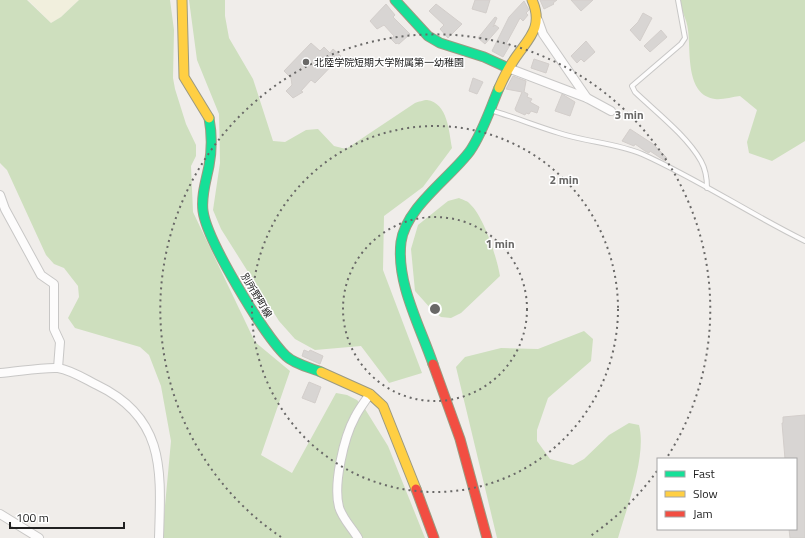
<svg xmlns="http://www.w3.org/2000/svg" width="805" height="538" viewBox="0 0 805 538" font-family="'Titillium Web','Noto Sans JP',sans-serif">
<style>
.farmland{fill:#f1efdd}
.forest{fill:#cedfbe}
.building{fill:#d8d5d3;stroke:#d3cecb}
.lines{fill:none;stroke-linecap:round;stroke-linejoin:round}
.lane-casing{stroke:#c8c7c6;stroke-width:6}
.street-casing{stroke:#c8c7c6;stroke-width:10}
.fast-casing{stroke:#9c9a80;stroke-width:11}
.slow-casing{stroke:#9c9a80;stroke-width:11}
.jam-casing{stroke:#9c9a80;stroke-width:11}
.lane{stroke:#fdfcfc;stroke-width:4}
.street{stroke:#fdfcfc;stroke-width:8}
.fast{stroke:#16e098;stroke-width:9}
.slow{stroke:#ffcf43;stroke-width:9}
.jam{stroke:#f24e42;stroke-width:9}
.ring{fill:none;stroke:#696867;stroke-width:2;stroke-dasharray:2 4}
.poi-dot{fill:#696867;stroke:#fff;stroke-width:1.5}
.labels{text-anchor:middle;stroke-width:3;stroke-linejoin:round;paint-order:stroke}
.poi-label{font-size:10px;fill:#212121;stroke:#fff;text-anchor:start}
.street-label{font-size:10px;fill:#212121;stroke:#fff}
.centre{fill:#696867;stroke:#fff;stroke-width:2}
.ring-label{font-size:12px;text-anchor:middle;font-weight:bold;fill:#696867;stroke:#fff;stroke-width:3;stroke-linejoin:round;paint-order:stroke}
</style>
<rect width="100%" height="100%" fill="#f0edea"/>
<polygon class="farmland" points="28,0 79,0 61,17 51,23"/>
<g class="forest">
<polygon points="0,0 27,0 51,23 61,17 79,0 170,0 174,30 173,78 175,89 186,124 196,145 196,156 191,166 193,212 255,342 290,371 261,455 292,473 336,393 347,395 357,400 365,409 388,446 425,538 162,538 171,441 161,386 149,355 140,347 75,328 68,318 79,297 78,286 64,268 54,264 46,255 7,170 0,163"/>
<path d="M189,0H225V16L229,38L253,79L273,141L285,142L306,130L318,129L334,146L346,149L415,103C418,102 424,100 427,100C448,103 449,132 452,148L423,187L384,216L383,270L422,373L389,383L361,346L315,350L295,339L279,321L221,229L213,210L220,163L219,114L197,60Z"/>
<path d="M678,0H805V141L772,161L749,153L747,142L757,110L740,96C732,97 722,100 715,99C685,95 691,51 688,30C687,20 681,9 678,0Z"/>
<path d="M459,198C463,200 468,201 470,204C484,217 497,258 500,276L461,313L451,318L441,317L432,310L415,291L411,249L418,225L448,201Z"/>
<path d="M584,331L593,339L591,361L548,398L537,430V441L550,459L573,465L584,459L609,435L629,423L639,425C647,455 627,507 618,538H497L456,367L465,357L501,348L538,349Z"/>
</g>
<g class="building">
<polygon points="475,0 490,0 486,13 472,9"/>
<polygon points="540,0 557,0 553,3 554,4 544,9"/>
<polygon points="571,0 593,0 581,11"/>
<polygon points="524,1 529,10 526,13 528,15 523,21 520,18 506,44 510,45 503,57 492,51 509,17"/>
<polygon points="386,4 395,15 393,17 410,34 399,44 397,43 396,44 391,39 394,36 384,25 377,29 370,21"/>
<polygon points="436,4 462,24 448,38 440,29 444,25 429,11"/>
<polygon points="643,13 652,18 640,41 630,30 638,22"/>
<polygon points="495,17 497,18 493,27 495,25 499,28 485,44 478,38"/>
<polygon points="661,30 667,37 650,52 644,46"/>
<polygon points="586,41 595,52 584,62 581,59 577,63 571,56"/>
<polygon points="311,43 320,51 324,47 330,53 333,49 341,56 315,83 311,80 301,91 303,92 293,98 286,91 292,85 291,78 284,71"/>
<polygon points="534,59 549,64 546,73 531,68"/>
<polygon points="513,76 526,81 524,92 528,94 527,97 532,99 530,102 539,107 537,113 531,111 529,114 526,113 525,115 516,111 515,109 522,92 506,89"/>
<polygon points="473,78 483,82 477,94 469,91"/>
<polygon points="562,94 575,102 570,116 555,111"/>
<polygon points="630,129 653,144 667,158 665,161 650,151 649,153 645,151 635,144 634,146 622,141"/>
<polygon points="304,350 309,352 310,350 323,356 320,364 302,356"/>
<polygon points="309,382 321,387 315,403 302,398"/>
<polygon points="805,415 805,538 790,538 789,529 796,529 796,459 785,459 782,423 783,423 783,417"/>
</g>
<g class="lines">
<g class="lane-casing">
<g id="lane">
<path d="M678,0L685,38L681,44L632,86L635,92C656,112 687,136 701,161C706,170 707,179 707,188"/>
<path d="M490,110C514,117 536,126 559,133C586,142 616,143 642,154C698,179 750,214 805,241"/>
</g>
</g>
<g class="street-casing">
<g id="street">
<polyline points="538,20 543,34 587,98"/>
<polyline points="508,68 587,98 611,111"/>
<polyline points="0,195 5,209 41,275 54,284 54,329 60,342 58,368"/>
<path d="M0,373C16,372 42,367 58,368C71,370 85,379 97,385C166,418 161,471 159,538"/>
<polyline points="0,514 39,538"/>
<path d="M358,538C352,528 342,518 339,507C333,484 344,437 355,417C359,409 365,401 370,394"/>
</g>
</g>
<g class="fast-casing">
<g id="fast">
<polyline points="395,0 428,36 440,43 484,57 508,68"/>
<path d="M209,118C212,134 212,150 209,166C206,181 201,196 203,211C207,241 264,335 286,356C294,364 311,368 321,372"/>
<path d="M433,364C420,326 396,283 401,242C406,207 450,178 470,151C483,132 490,109 499,88"/>
</g>
</g>
<g class="slow-casing">
<g id="slow">
<polyline points="182,0 184,77 209,118"/>
<path d="M499,88C503,79 507,71 512,63C526,40 545,29 532,0"/>
<polyline points="321,372 370,394 383,406 416,489"/>
</g>
</g>
<g class="jam-casing">
<g id="jam">
<polyline points="433,364 460,439 487,538"/>
<polyline points="416,489 434,538"/>
</g>
</g>
<use href="#lane" class="lane"/>
<use href="#street" class="street"/>
<use href="#fast" class="fast"/>
<use href="#slow" class="slow"/>
<use href="#jam" class="jam"/>
</g>
<g class="ring">
<circle cx="435" cy="309" r="92"/>
<circle cx="435" cy="309" r="183"/>
<path d="M657 471A275 275 0 0 1 589 537M281 537A275 275 0 1 1 666 459"/>
</g>
<circle class="poi-dot" cx="306" cy="62" r="4"/>
<g class="labels">
<g class="poi-label">
<text x="314" y="66">北陸学院短期大学附属第一幼稚園</text>
</g>
<g class="street-label">
<text transform="translate(257 295) rotate(59)" y="4">別所野町線</text>
</g>
</g>
<circle cx="435" cy="309" r="6" class="centre"/>
<g class="ring-label">
<text x="629" y="119">3 min</text>
<text x="564" y="184">2 min</text>
<text x="500" y="248">1 min</text>
</g>
<rect x="657" y="458" width="140" height="72" fill="#ffffff" stroke="#a6a6a6"/>
<rect x="665" y="471" width="20" height="6" fill="#16e098" stroke="#a6a6a6"/>
<text x="693" y="478" font-size="12" fill="#212121">Fast</text>
<rect x="665" y="491" width="20" height="6" fill="#ffcf43" stroke="#a6a6a6"/>
<text x="693" y="498" font-size="12" fill="#212121">Slow</text>
<rect x="665" y="511" width="20" height="6" fill="#f24e42" stroke="#a6a6a6"/>
<text x="693" y="518" font-size="12" fill="#212121">Jam</text>
<path d="M10 522v6h114v-6" fill="none" stroke="#212121" stroke-width="2"/>
<text x="16" y="522" font-size="12" fill="#212121" stroke="#ffffff" stroke-width="3" paint-order="stroke">100 m</text>
</svg>
